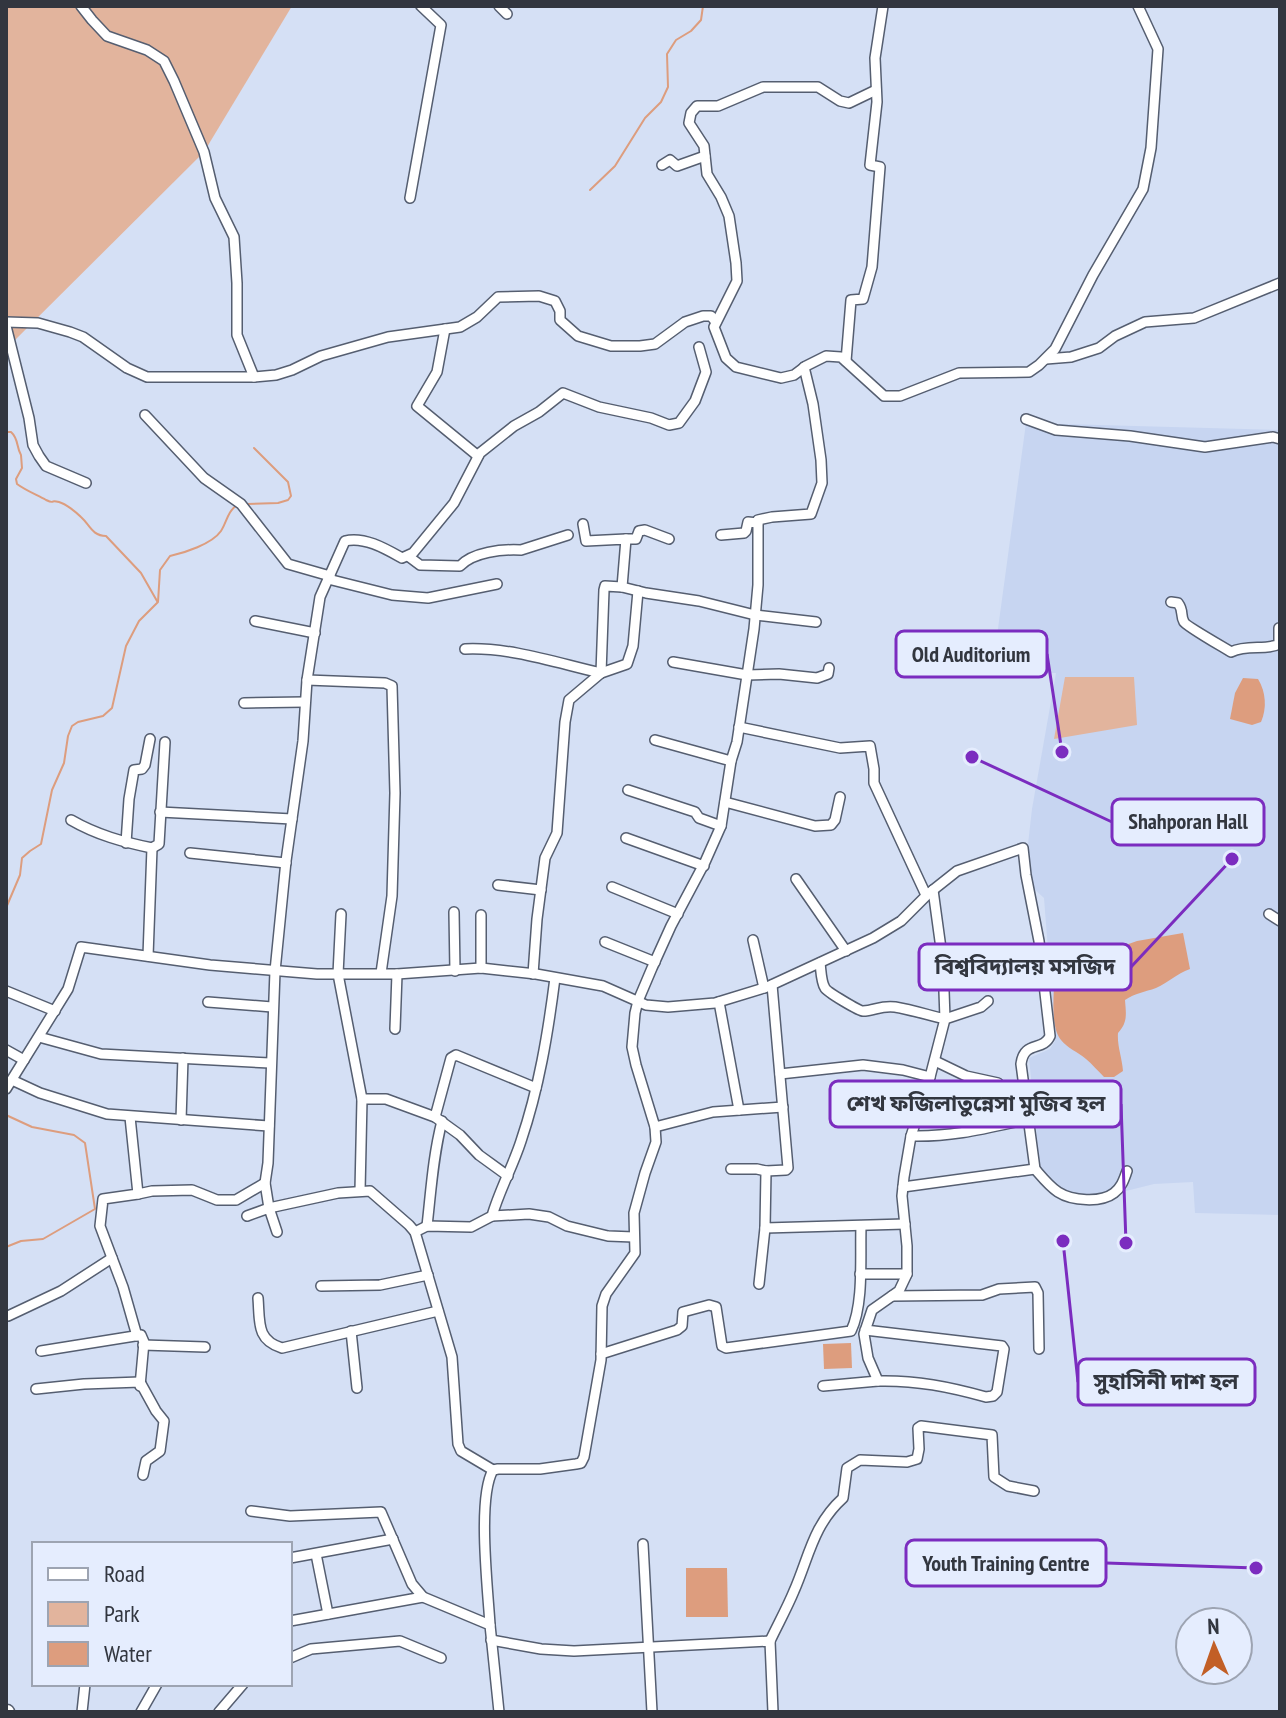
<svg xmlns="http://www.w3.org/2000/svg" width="1286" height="1718" viewBox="0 0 1286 1718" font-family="'PT Sans Narrow','Noto Sans Bengali',sans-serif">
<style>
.built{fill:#c7d5f1}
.green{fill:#e2b49d}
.water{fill:#dd9d7e}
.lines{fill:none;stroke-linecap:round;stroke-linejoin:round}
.stream{stroke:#dd9d7e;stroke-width:2}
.street-casing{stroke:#555e70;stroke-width:12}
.primary-casing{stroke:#555e70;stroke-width:17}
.street{stroke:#fff;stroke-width:9}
.primary{stroke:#fff;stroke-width:14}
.leader{fill:none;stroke:#7b2cbf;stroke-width:3}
.callout-dot{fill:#7b2cbf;stroke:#e5edfe;stroke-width:3}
.callout{fill:#e5edfe;stroke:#7b2cbf;stroke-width:3}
.callout-label{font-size:22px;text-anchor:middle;font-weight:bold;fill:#32363f}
</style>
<rect width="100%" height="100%" fill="#d5e0f5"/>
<polygon class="built" points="1026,423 1280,430 1280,1215 1195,1213 1193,1182 1154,1184 1122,1192 1112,1190 1102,1194 1089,1195 1061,1191 1051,1183 1040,1168 1029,1058 1050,1049 1055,1041 1044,898 1032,887 1027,853 1032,809 1056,673 995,672 997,636"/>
<g class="green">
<polygon points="6,6 292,6 204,152 6,349"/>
<polygon points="1065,677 1134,677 1137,725 1054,739"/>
</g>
<g class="water">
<path d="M1243,678L1258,679C1266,692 1267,708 1261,722L1252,725L1230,719L1235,693Z"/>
<path d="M1183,933L1190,969C1176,974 1169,982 1156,988C1145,992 1135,993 1125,1000C1126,1014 1128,1022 1118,1033C1117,1046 1122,1057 1123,1071L1114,1077H1104C1098,1071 1092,1064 1086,1059C1078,1052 1067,1048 1061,1040C1048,1024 1056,985 1054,965H1071L1098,959L1123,946L1137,941Z"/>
<polygon points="851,1343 852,1368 824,1369 823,1344"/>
<polygon points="686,1568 727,1568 728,1617 686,1617"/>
</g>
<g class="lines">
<g class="stream">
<polyline points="590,190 615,166 645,118 661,102 668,87 667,54 676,40 691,31 701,20 703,6"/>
<path d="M6,432H11C19,439 16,447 21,455L22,468L16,479L17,484C25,490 37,495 46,500C57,505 48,499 59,502C66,504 76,512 81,517C90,525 92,536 106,536L141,573L157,601"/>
<polyline points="247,504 278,503 288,500 291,496 288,482 254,448"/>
<path d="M6,908L20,875L22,858L30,851L41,844L52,790L64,763L68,736L72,726L78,722L103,716L112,708L126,646L139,621L158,602L160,570L170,556C184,553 212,544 221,531C227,522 227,512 237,505"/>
<polyline points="6,1115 32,1127 74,1135 85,1143 95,1209 43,1239 21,1241 6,1247"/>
</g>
<g class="street-casing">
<g id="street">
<polyline points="499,6 507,14"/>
<polyline points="876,90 849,103 840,101 818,87 763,87 718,106 697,106 691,113 689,123 704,146 707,174 721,197 729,216 736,263 737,281 714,327 726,358 736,367 781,378 794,375 806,366 826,356 841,357 884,396 900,396 959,373 1029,372 1039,365 1055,349 1093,275 1143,189 1151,148 1158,49 1138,6"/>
<polyline points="662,165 670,160 677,166 705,156"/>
<polyline points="410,198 441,25 421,6"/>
<polyline points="6,322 38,323 70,332 83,337 127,368 147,377 254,377 237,335 237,283 234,237 215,198 204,152 174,81 164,61 147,50 107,36 92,20 81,6"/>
<polyline points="6,326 29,418 33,445 39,456 46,466 86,483"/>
<polyline points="445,329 437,372 417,406 478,456"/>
<polyline points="1046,359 1071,357 1099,348 1115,336 1145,322 1194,318 1280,283"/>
<polyline points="846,361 851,300 863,299 872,267 880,167 870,165 877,102 875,58 883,6"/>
<polyline points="254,377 276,375 292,370 321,356 388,337 460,327 477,317 498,297 539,296 555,301 560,311 560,320 578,336 611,346 640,346 655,344 685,322 703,316 711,316 716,322"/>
<polyline points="145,415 204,478 241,504 288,564 330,576"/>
<polyline points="1026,419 1056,430 1130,436 1205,447 1273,437 1280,439"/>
<polyline points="583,524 586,541 626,539 622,587 646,593 699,601 755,615 816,622"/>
<polyline points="721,535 744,533 746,531 748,522 758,523"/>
<polyline points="626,539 636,539 639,531 645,530 669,539"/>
<path d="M408,556L420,565L460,566C473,552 502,549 521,550L568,535"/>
<polyline points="328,579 392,595 428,598 497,584"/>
<path d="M1171,602L1178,603C1184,611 1180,615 1184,622C1186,626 1223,647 1231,652C1248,644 1266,651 1279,644V628H1280"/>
<polyline points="255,621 315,633"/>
<path d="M465,649C511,647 557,663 601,673"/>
<polyline points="673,662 747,675 779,674 817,678 828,674 829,668"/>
<polyline points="601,673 604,590 605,586 622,587"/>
<polyline points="307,680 385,683 392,686 395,793 392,896 381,973"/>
<polyline points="244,703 305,702"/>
<polyline points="739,727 840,748 870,746 874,769 874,783 926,895"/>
<polyline points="655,740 731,761"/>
<polyline points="628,790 695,812 699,818 721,826"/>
<polyline points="725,802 815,826 831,825 835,820 840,797"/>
<polyline points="160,812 292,819"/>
<path d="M71,820C97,835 123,842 152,848L148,956"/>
<polyline points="626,838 704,866"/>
<polyline points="126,843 129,799 134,770 142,769 145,765 150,739"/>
<polyline points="152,848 159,844 165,742"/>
<polyline points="190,853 286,863"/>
<polyline points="796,879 846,951"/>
<polyline points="498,885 541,890"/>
<polyline points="612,887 678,914"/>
<polyline points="454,912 455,971"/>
<polyline points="341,914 338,974 362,1099 360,1191"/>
<polyline points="1269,914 1280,921"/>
<polyline points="753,940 764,988"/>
<polyline points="605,942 655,962"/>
<path d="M820,963C821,970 821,982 825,988C827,992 859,1011 863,1011C874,1011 881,1005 895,1007C912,1010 928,1015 945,1019L943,963L933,890"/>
<polyline points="481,968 481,915"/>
<polyline points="533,974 537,919 545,858 557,833 565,722 569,700 601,673 627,664 633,646 638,591"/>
<path d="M555,978C548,1033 539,1088 521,1141C513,1166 499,1191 492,1216L471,1227L427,1226L415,1232L409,1225L370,1191L338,1193L269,1208L265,1183L268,1163L275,971L286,861L303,741L307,680L320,597L345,541C364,536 386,549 402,558L413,553L454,503L480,453L514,426L539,412L563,393L599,407L651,418L669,425L679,423L695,401L706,372L699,347"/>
<polyline points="6,991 55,1011"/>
<polyline points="208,1002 272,1007"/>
<polyline points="719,1002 739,1110"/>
<polyline points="395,1029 397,974"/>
<polyline points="39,1037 101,1054 270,1063"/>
<polyline points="6,1050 24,1060"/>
<polyline points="935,1061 966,1076 998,1083"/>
<polyline points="780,1074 863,1065 903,1070 930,1077"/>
<polyline points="12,1080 40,1093 107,1114 269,1126"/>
<path d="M6,1089L68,989L81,947L210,965L317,974H397L481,968L536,974L603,986L646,1005L668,1007L715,1003L767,987L873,938L901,921L928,894L957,871L1023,848L1026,875L1039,941L1050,1036C1043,1052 1024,1040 1021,1064L1035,1169C1042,1177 1049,1186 1058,1192C1072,1201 1101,1203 1114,1193C1122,1187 1124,1179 1127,1171"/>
<polyline points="362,1099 386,1099 435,1117 460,1135 479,1155 508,1176"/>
<polyline points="130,1117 138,1194 103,1199 100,1226 123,1287 137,1336"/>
<polyline points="435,1117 451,1058 456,1055 536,1088"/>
<polyline points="181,1120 183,1058"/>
<polyline points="655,1127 713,1112 783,1107"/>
<path d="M911,1136C954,1137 987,1128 1029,1119"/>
<polyline points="731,1169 757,1169 766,1171 765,1228 905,1224"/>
<polyline points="766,1171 786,1170 788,1168 772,985"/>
<polyline points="903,1187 1035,1169"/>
<polyline points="138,1194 152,1191 192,1190 217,1200 236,1200 265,1183"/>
<polyline points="247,1216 269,1208 277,1232"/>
<polyline points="492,1216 529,1214 549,1217 567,1226 608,1236 634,1237"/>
<path d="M427,1226C431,1191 433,1156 442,1121"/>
<polyline points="415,1232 452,1357 458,1444 461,1451 493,1470"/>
<polyline points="860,1274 907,1274"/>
<polyline points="759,1284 765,1228"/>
<polyline points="321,1286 380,1285 428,1275"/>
<polyline points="892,1296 982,1295 999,1289 1035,1287 1038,1293 1039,1349"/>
<path d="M258,1298C260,1322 256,1340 282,1348L438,1311"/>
<polyline points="8,1316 61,1291 112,1258"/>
<path d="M865,1330L1002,1346L1004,1349L997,1392L993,1396L986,1397C950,1387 916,1380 878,1381L868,1358L864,1334L872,1310L899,1291L907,1274V1246L902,1196L904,1177L911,1136L930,1077L945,1019L981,1007L988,1001"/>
<polyline points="351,1331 357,1388"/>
<polyline points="143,1345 205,1347"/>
<polyline points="41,1351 141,1335 144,1342 140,1386"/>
<path d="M601,1354L677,1330L682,1326L683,1312L709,1305L716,1307L722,1346L726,1348L851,1331C864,1304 860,1257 861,1226"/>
<polyline points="823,1386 878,1381"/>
<polyline points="36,1389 84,1384 140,1382 156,1411 164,1421 160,1451 146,1461 143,1475"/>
<polyline points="251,1511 290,1516 381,1512 412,1584 423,1597 490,1625 499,1712"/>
<polyline points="643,1544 652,1712"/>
<polyline points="316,1554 328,1614"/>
<polyline points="290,1558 393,1539"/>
<polyline points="290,1621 423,1597"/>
<path d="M490,1625C488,1590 477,1498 493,1470L498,1469H540L576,1464L581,1463L584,1457L601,1360L602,1306L606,1294L635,1253L634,1213L645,1173L656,1142L655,1127L636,1065L632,1047L635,1013L638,1001L652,968L671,926L705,862L721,826L731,761L737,742L754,629L758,585V520L772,517L811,514L822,483L821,460L813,404L804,367"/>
<polyline points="491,1640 541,1649 574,1651 770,1641 773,1712"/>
<path d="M770,1641C778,1624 787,1608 794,1591C809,1557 813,1525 843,1498L847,1468L860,1460L907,1462L917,1459L919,1449L918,1428L921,1426L992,1435L994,1477L1008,1486L1034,1491"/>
<polyline points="290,1658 311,1649 400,1641 441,1658"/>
<polyline points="82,1712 85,1684"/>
<polyline points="141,1712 157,1684"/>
<polyline points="219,1712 243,1684"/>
</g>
</g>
<g class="primary-casing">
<polyline id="primary" points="6,1712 7,1712"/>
</g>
<use href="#street" class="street"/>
<use href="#primary" class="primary"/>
</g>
<path class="leader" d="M1062 752L1047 654M972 757L1112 822M1232 859L1131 967M1126 1243L1121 1104M1063 1241L1078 1382M1256 1568L1106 1563"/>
<g class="callout-dot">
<circle cx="1062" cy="752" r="8"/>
<circle cx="972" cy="757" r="8"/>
<circle cx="1232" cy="859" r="8"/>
<circle cx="1126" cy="1243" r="8"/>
<circle cx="1063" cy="1241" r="8"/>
<circle cx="1256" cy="1568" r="8"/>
</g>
<g class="callout">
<rect x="896" y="631" width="151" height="46" rx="8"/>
<rect x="1112" y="799" width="152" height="46" rx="8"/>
<rect x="919" y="944" width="212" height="46" rx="8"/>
<rect x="830" y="1081" width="291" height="46" rx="8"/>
<rect x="1078" y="1359" width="177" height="46" rx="8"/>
<rect x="906" y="1540" width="200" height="46" rx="8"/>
</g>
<g class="callout-label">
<text x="971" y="662">Old Auditorium</text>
<text x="1188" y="829">Shahporan Hall</text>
<text x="1025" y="974">বিশ্ববিদ্যালয় মসজিদ</text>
<text x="976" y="1111">শেখ ফজিলাতুন্নেসা মুজিব হল</text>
<text x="1166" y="1389">সুহাসিনী দাশ হল</text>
<text x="1006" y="1571">Youth Training Centre</text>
</g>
<rect width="1286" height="1718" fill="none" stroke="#32363f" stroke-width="16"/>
<rect x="32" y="1542" width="260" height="144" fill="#e5edfe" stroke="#9da4b2" stroke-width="2"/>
<rect x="48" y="1568" width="40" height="12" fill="#ffffff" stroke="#9da4b2" stroke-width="2"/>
<text x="104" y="1582" font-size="24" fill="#32363f">Road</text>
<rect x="48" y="1602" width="40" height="24" fill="#e2b49d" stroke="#9da4b2" stroke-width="2"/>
<text x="104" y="1622" font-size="24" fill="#32363f">Park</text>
<rect x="48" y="1642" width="40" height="24" fill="#dd9d7e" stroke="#9da4b2" stroke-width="2"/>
<text x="104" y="1662" font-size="24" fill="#32363f">Water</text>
<g transform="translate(1214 1646) rotate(358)"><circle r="38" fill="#e5edfe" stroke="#9da4b2" stroke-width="2"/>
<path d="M0-6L14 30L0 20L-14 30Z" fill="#c25f26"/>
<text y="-12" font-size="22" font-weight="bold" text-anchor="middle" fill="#32363f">N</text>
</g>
</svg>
